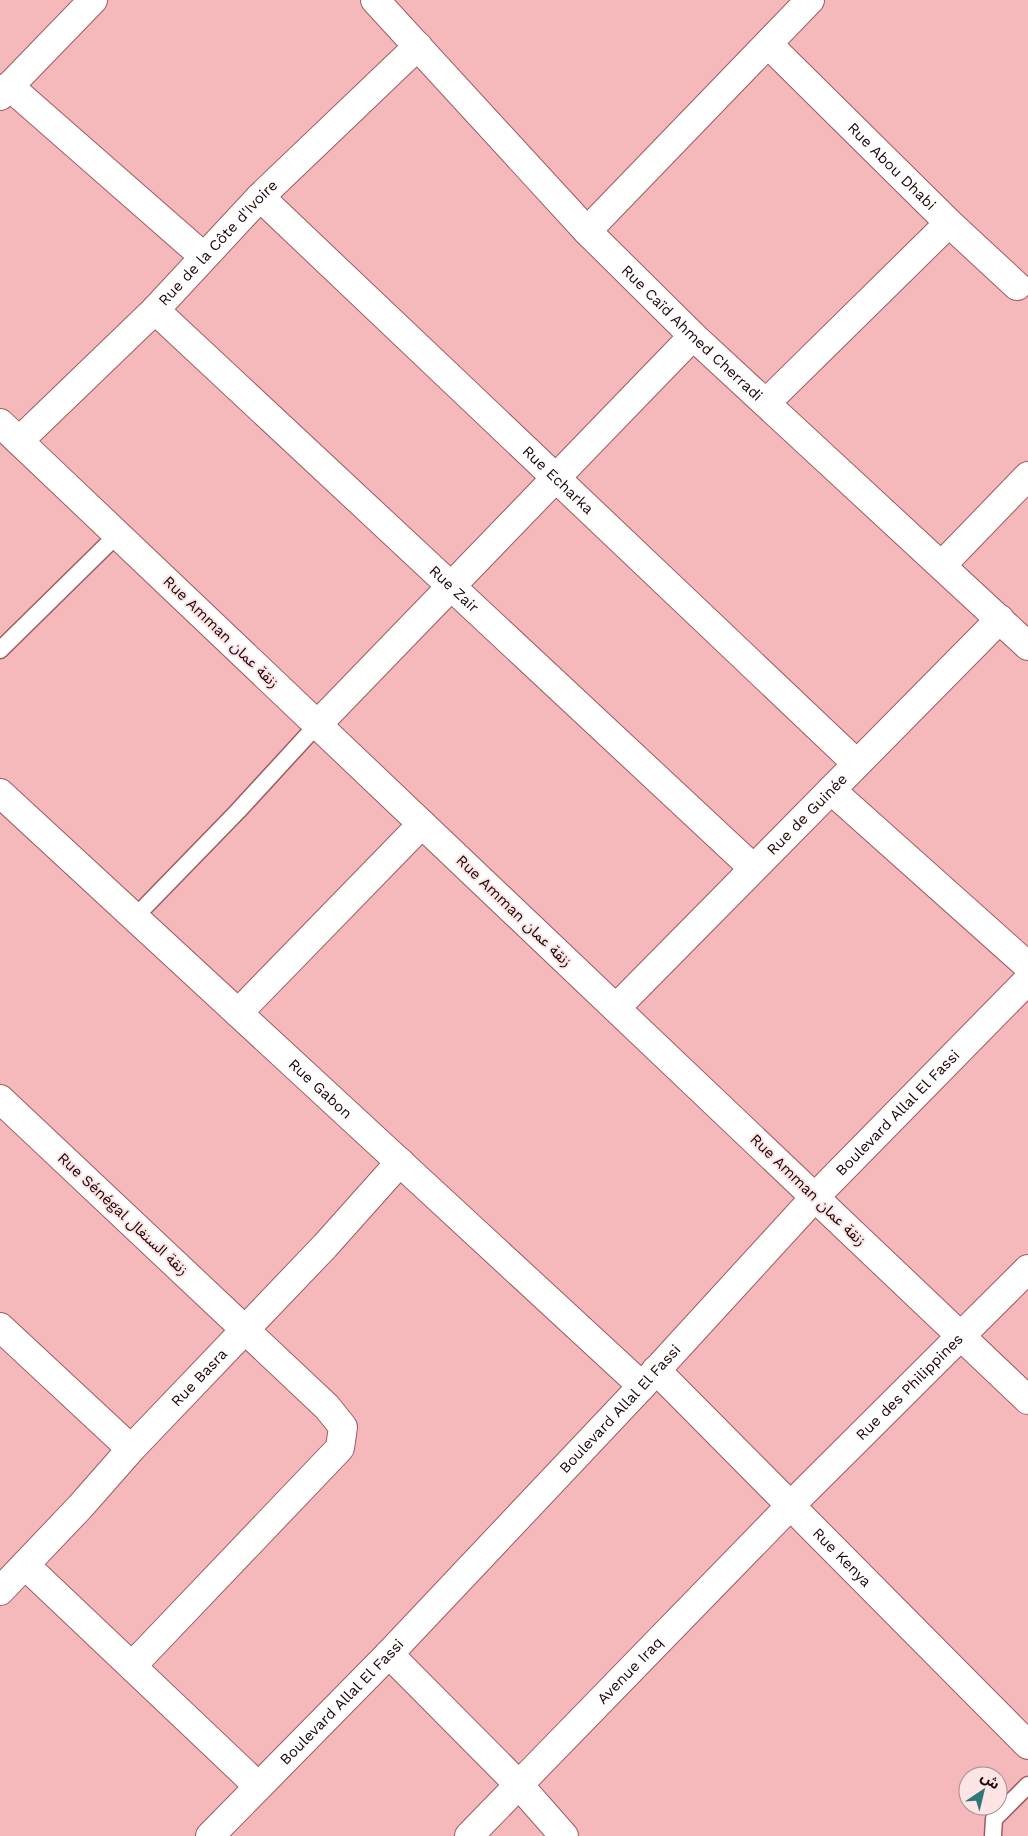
<svg xmlns="http://www.w3.org/2000/svg" width="1028" height="1836" viewBox="0 0 1028 1836" font-family="'Work Sans','Noto Sans Arabic',sans-serif">
<style>
.lines{fill:none;stroke-linecap:round;stroke-linejoin:round}
.service-casing{stroke:#9e5b60;stroke-width:19}
.minor-casing{stroke:#9e5b60;stroke-width:30}
.tertiary-casing{stroke:#9e5b60;stroke-width:30}
.service{stroke:#fff;stroke-width:16}
.minor{stroke:#fff;stroke-width:28}
.tertiary{stroke:#fff;stroke-width:28}
.labels{text-anchor:middle;stroke-width:4;stroke-linejoin:round;paint-order:stroke}
.street-label{font-size:15px;fill:#1e0608;stroke:#fde5e6}
</style>
<rect width="100%" height="100%" fill="#f6b9bb"/>
<g class="lines">
<g class="service-casing">
<g id="service">
<polyline points="0,650 118,534"/>
<polyline points="135,917 238,811 317,725"/>
<polyline points="993,1836 994,1819 1028,1785"/>
</g>
</g>
<g class="minor-casing">
<g id="minor">
<path id="s1" d="M768,44L949,223L1017,286"/>
<polyline points="9,86 203,256"/>
<path id="s2" d="M260,197L856,763"/>
<polyline points="587,231 810,0"/>
<path id="s3" d="M155,310L753,868"/>
<polyline points="767,402 949,223"/>
<polyline points="0,423 1028,1400"/>
<path id="s4" d="M19,441L155,310L260,197L418,46"/>
<polyline points="942,565 1028,476"/>
<polyline points="317,725 693,336"/>
<polyline points="831,790 1028,966"/>
<path id="s5" d="M0,793L642,1386"/>
<path id="s6" d="M616,1008L1000,619"/>
<polyline points="238,1013 422,824"/>
<polyline points="0,1099 327,1407 343,1427 340,1448 132,1666"/>
<polyline points="0,1327 131,1449"/>
<path id="s7" d="M656,1370L1028,1745"/>
<polyline points="25,1565 258,1786"/>
<path id="s8" d="M0,1591L80,1507L131,1449L325,1246L400,1162"/>
<polyline points="389,1654 520,1786 564,1836"/>
<path id="s9" d="M469,1836L791,1505L1028,1269"/>
</g>
</g>
<g class="tertiary-casing">
<g id="tertiary">
<path id="s10" d="M375,0L587,231L693,336L1028,646"/>
<polyline points="0,96 93,0"/>
<path id="s11" d="M210,1836L389,1654L642,1386L815,1197L1028,980"/>
</g>
</g>
<use href="#service" class="service"/>
<use href="#minor" class="minor"/>
<use href="#tertiary" class="tertiary"/>
</g>
<g class="labels">
<g class="street-label">
<text dy="5" stroke="none"><textPath href="#s1" startOffset="174">Rue Abou Dhabi</textPath></text>
<text dy="5" stroke="none"><textPath href="#s4" startOffset="281">Rue de la Côte d'Ivoire</textPath></text>
<text dy="5" stroke="none"><textPath href="#s10" startOffset="460">Rue Caïd Ahmed Cherradi</textPath></text>
<text dy="5" stroke="none"><textPath href="#s2" startOffset="411">Rue Echarka</textPath></text>
<text dy="5" stroke="none"><textPath href="#s3" startOffset="409">Rue Zair</textPath></text>
<text transform="translate(221 632) rotate(44)" y="5">Rue Amman زنقة عمان</text>
<text dy="5" stroke="none"><textPath href="#s6" startOffset="272">Rue de Guinée</textPath></text>
<text transform="translate(514 911) rotate(44)" y="5">Rue Amman زنقة عمان</text>
<text dy="5" stroke="none"><textPath href="#s5" startOffset="436">Rue Gabon</textPath></text>
<text dy="5" stroke="none"><textPath href="#s11" startOffset="998">Boulevard Allal El Fassi</textPath></text>
<text transform="translate(808 1190) rotate(44)" y="5">Rue Amman زنقة عمان</text>
<text transform="translate(123 1214) rotate(43)" y="5">Rue Sénégal زنقة السنغال</text>
<text dy="5" stroke="none"><textPath href="#s8" startOffset="292">Rue Basra</textPath></text>
<text dy="5" stroke="none"><textPath href="#s9" startOffset="629">Rue des Philippines</textPath></text>
<text dy="5" stroke="none"><textPath href="#s11" startOffset="592">Boulevard Allal El Fassi</textPath></text>
<text dy="5" stroke="none"><textPath href="#s7" startOffset="264">Rue Kenya</textPath></text>
<text dy="5" stroke="none"><textPath href="#s9" startOffset="231">Avenue Iraq</textPath></text>
<text dy="5" stroke="none"><textPath href="#s11" startOffset="188">Boulevard Allal El Fassi</textPath></text>
</g>
</g>
<g transform="translate(983 1791) rotate(35)"><circle r="24" fill="#fde5e6" stroke="#a48c8d"/>
<path d="M0-4L9 19L0 12L-9 19Z" fill="#2e7878"/>
<text y="-8" font-size="14" font-weight="bold" text-anchor="middle" fill="#1e0608">ش</text>
</g>
</svg>
